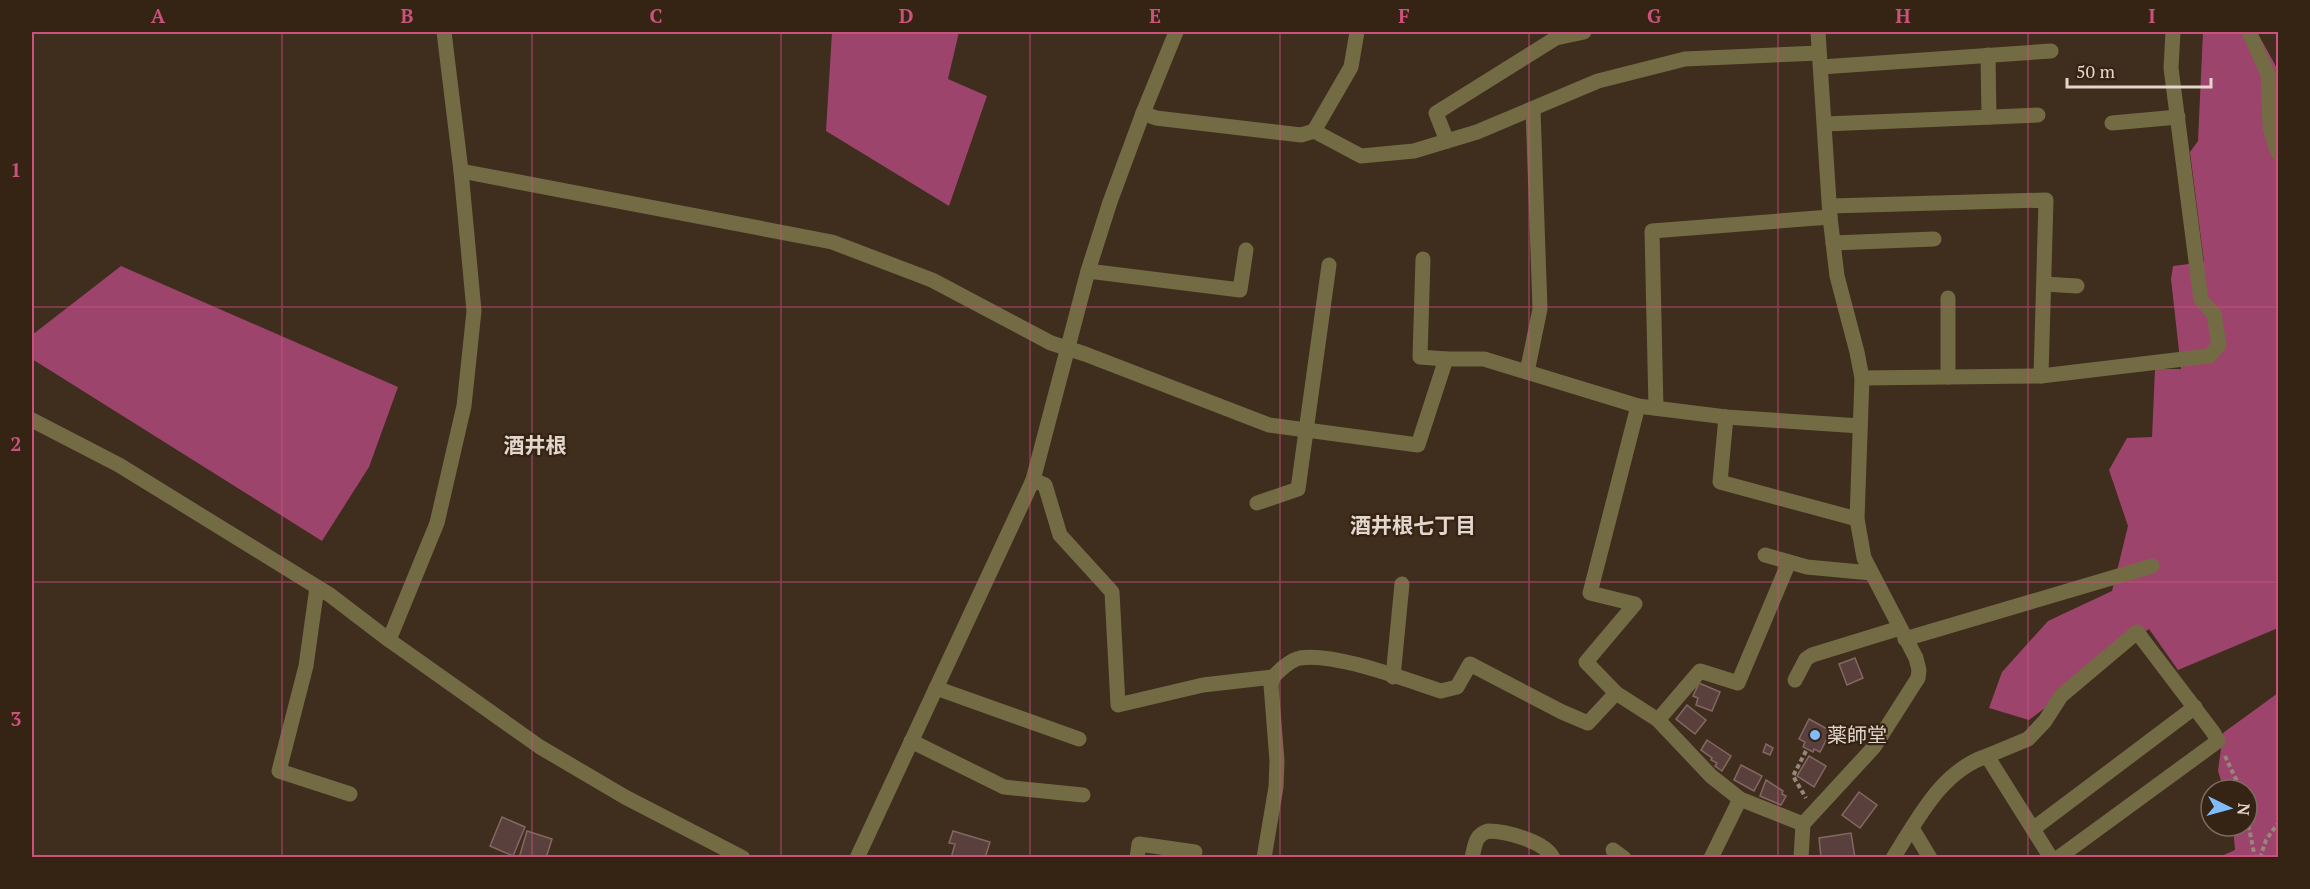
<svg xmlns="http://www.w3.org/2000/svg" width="2310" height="889" viewBox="0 0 2310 889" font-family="'PT Serif','Noto Sans JP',serif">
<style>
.forest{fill:#9d446c}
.building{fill:#5a403c;stroke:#846763;stroke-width:1.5}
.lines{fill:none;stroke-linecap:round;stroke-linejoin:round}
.path{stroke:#96877a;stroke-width:4;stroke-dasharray:4.5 3;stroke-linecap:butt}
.minor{stroke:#736b44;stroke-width:15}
.grid{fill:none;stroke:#cc517d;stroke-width:1.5;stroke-opacity:0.55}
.poi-dot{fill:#81bcfa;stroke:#352313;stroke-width:2}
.labels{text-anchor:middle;stroke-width:4.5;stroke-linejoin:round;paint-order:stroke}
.poi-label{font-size:20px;fill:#e3d7cd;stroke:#352313;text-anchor:start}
.neighbourhood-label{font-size:21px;font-weight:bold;fill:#e3d7cd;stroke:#352313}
.neatline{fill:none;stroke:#cc517d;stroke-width:2}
.grid-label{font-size:20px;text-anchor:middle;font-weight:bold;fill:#cc517d}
</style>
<rect width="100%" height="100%" fill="#3f2d1d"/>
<g class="forest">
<polygon points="832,32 959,32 948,79 987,96 949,206 826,131"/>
<polygon points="2203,32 2257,32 2278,70 2278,628 2178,670 2149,629 2029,720 1989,708 2002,672 2048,621 2112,591 2128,526 2109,470 2127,438 2152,437 2155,369 2181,369 2171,279 2173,266 2204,262 2190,152 2198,141"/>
<polygon points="121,266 398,387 369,467 322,541 32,359 32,335"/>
<polygon points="2278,693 2278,857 2217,858 2235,850 2233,826 2247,826 2247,790 2224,790 2218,771 2223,733"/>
</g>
<g class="building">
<polygon points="1855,658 1863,678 1847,685 1839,664"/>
<polygon points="1699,683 1720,692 1712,711 1696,705 1698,698 1693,696"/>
<polygon points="1687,705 1706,720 1695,734 1676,719"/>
<polygon points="1809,719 1831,731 1820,752 1814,749 1813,752 1803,747 1805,742 1799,739"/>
<polygon points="1707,740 1731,756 1722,771 1715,766 1717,763 1711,760 1712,758 1701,750"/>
<polygon points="1766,744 1773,748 1770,755 1763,752"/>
<polygon points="1809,756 1826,766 1814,787 1797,776"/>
<polygon points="1741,765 1762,776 1754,791 1734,780"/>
<polygon points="1766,780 1783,791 1782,794 1786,796 1781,805 1760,796"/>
<polygon points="1859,792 1877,805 1860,828 1842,815"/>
<polygon points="502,817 525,827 513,856 490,846"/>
<polygon points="527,831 552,839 546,858 519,858"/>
<polygon points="953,831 990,842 985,858 951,858 955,844 949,843"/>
<polygon points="1851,833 1855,858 1821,858 1819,838"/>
</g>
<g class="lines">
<g class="path">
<polyline points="1806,751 1793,776 1806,798"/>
<polyline points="2225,756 2241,790"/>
<polyline points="2247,818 2255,858"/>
<polyline points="2260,858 2266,840 2278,823"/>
</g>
<g class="minor">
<polyline points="2249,32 2268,74 2270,128 2278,153"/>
<polyline points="1988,55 1989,117"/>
<polyline points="1821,67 2051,51"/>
<polyline points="1143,113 1156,118 1301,135 1314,131 1361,156 1414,151 1477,132 1598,81 1685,59 1819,53"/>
<polyline points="2112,123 2178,117"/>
<polyline points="1825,124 2038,115"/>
<polyline points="1314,131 1351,67 1357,32"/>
<polyline points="1447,141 1436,113 1556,38 1584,32"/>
<polyline points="461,171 832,242 932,280 1051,343 1085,354 1269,425 1418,445 1446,359 1484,359 1638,406 1726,417 1860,426"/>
<polyline points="1830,206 2046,200 2041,376"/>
<polyline points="1833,243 1934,239"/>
<polyline points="1423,259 1420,357 1446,359"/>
<polyline points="1088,271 1240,290 1246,250"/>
<polyline points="2044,284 2077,286"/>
<polyline points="1948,298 1948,377"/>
<polyline points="1527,372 1540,309 1533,109"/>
<polyline points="1862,378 2041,376 2209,356 2219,345 2214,314 2201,300 2171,68 2173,32"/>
<polyline points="1638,406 1590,593 1635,604 1586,662 1616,693 1658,720 1711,776 1740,799 1803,824"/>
<polyline points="1656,408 1652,231 1830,217"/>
<polyline points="1726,417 1720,482 1857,519"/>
<polyline points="32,420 119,465 330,595 389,640 540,747 625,797 743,858"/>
<polyline points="1033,480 1045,485 1060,535 1112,592 1118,705 1203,685 1273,677"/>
<polyline points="1257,503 1298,489 1329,265"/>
<polyline points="1765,555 1807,567 1871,573"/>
<polyline points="317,587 306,666 279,771 350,794"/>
<polyline points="1905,639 2152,566"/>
<polyline points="389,640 437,523 464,406 474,311 461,171 444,32"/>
<polyline points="1393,677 1402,584"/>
<polyline points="1795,680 1806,659 1812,655 1900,628"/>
<polyline points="936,688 1079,739"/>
<polyline points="1658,720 1700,671 1738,683 1789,562"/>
<polyline points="911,741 1004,787 1083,795"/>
<polyline points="1987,756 2028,739 2045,721 2061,696 2137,632 2213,732 2218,741 2058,858"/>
<polyline points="1912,828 1930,858"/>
<polyline points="2033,829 2195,707"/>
<polyline points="1613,850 1624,858"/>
<polyline points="857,858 1033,480 1088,271 1110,202 1143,113 1176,32"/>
<polyline points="1137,858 1139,844 1195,852"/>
<path d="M1264,858L1276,787L1277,761L1271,685L1273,677C1280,670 1290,660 1300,658C1334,652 1406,680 1441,691L1457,687L1470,664L1562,712L1588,723L1616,693"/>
<path d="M1472,858C1475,845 1475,835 1488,831C1505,831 1545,841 1553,858"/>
<polyline points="1711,858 1740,799"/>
<polyline points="1801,858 1803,824 1874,747 1918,678 1919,670 1916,658 1864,558 1857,519 1862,378 1857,352 1837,276 1830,217 1818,32"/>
<path d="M1893,858C1918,819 1941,771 1987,756L2051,858"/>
</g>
</g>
<path class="grid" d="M282,32V858M532,32V858M781,32V858M1030,32V858M1280,32V858M1529,32V858M1778,32V858M2028,32V858M32,307H2278M32,582H2278"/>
<circle class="poi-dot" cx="1815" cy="735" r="6"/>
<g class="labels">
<g class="poi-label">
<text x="1827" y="742">薬師堂</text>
</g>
<g class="neighbourhood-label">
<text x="535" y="453">酒井根</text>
<text x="1413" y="533">酒井根七丁目</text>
</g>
</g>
<rect width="2310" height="889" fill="none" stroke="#352313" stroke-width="66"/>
<g transform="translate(2229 808) rotate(95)"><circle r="28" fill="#352313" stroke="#7b6b5d" stroke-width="1.5"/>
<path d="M0-4.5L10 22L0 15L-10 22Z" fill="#81bcfa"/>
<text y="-9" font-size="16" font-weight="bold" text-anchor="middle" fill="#e3d7cd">N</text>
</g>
<path d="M2067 78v9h144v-9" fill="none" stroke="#e3d7cd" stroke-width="3"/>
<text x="2076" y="78" font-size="18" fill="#e3d7cd" stroke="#352313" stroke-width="4.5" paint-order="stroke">50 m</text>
<rect x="33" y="33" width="2244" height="823" class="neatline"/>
<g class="grid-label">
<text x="158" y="23">A</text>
<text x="407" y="23">B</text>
<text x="656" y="23">C</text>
<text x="906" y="23">D</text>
<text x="1155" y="23">E</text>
<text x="1404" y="23">F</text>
<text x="1654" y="23">G</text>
<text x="1903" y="23">H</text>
<text x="2152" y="23">I</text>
<text x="16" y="177">1</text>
<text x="16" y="451">2</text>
<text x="16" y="726">3</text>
</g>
</svg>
